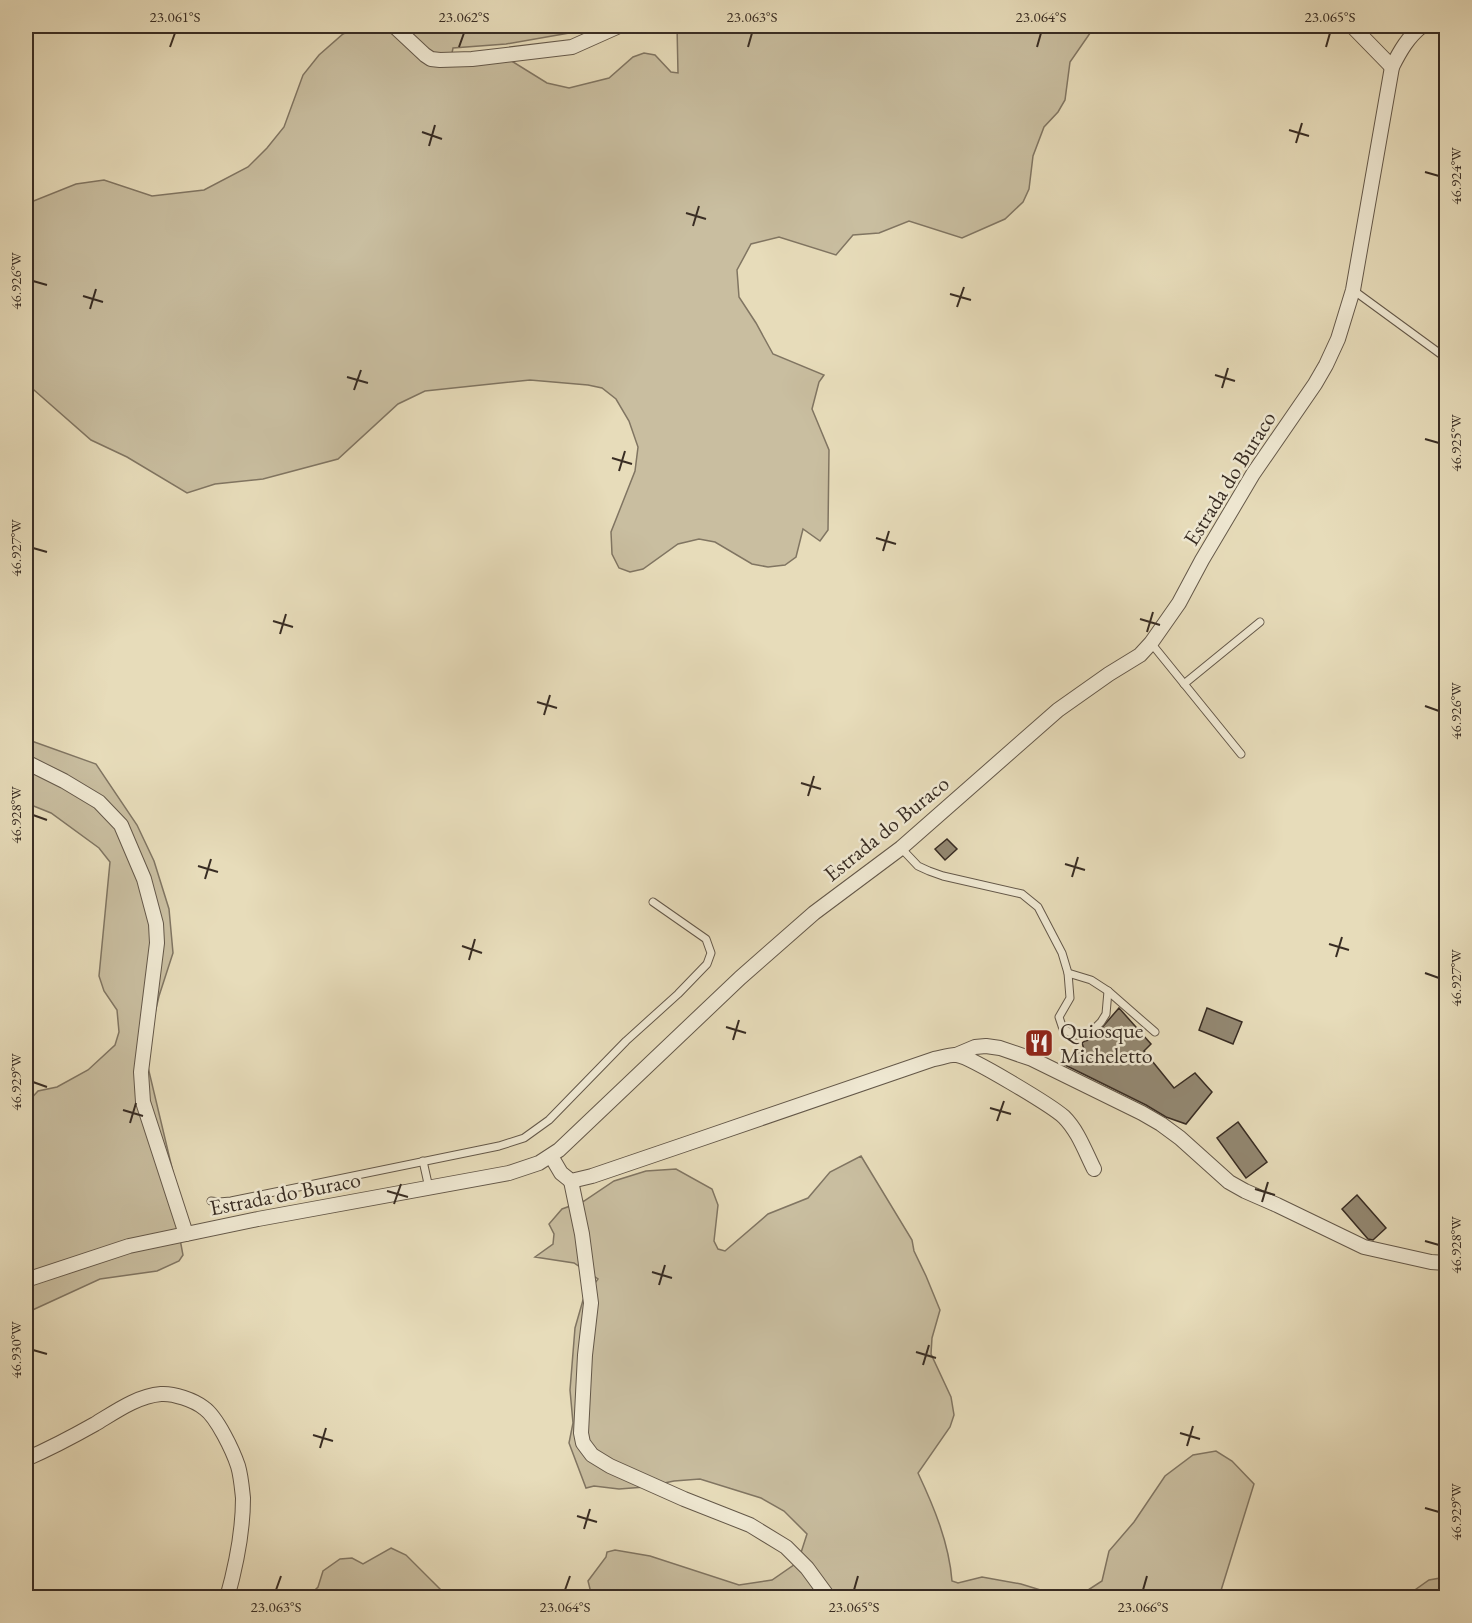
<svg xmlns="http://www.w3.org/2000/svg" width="1472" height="1623" viewBox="0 0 1472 1623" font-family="'EB Garamond',serif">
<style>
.green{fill:#c9bea0;stroke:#807562;stroke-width:1.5}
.building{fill:#938872;stroke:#382c23;stroke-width:1.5}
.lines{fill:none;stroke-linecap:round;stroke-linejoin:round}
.lane-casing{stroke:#645849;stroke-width:9}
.street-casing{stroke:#645849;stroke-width:16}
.lane{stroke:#efe8d2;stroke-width:7}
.street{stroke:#efe8d2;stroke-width:14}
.ticks{fill:none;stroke:#382c23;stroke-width:2}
.labels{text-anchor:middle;stroke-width:5;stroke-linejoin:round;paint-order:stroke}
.street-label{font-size:22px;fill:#382c23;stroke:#efe8d2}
.poi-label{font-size:22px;fill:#382c23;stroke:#efe8d2;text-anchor:start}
.neatline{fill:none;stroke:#382c23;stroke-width:2}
.ticks-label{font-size:15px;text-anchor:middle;fill:#382c23}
</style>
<rect width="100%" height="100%" fill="#e7dcba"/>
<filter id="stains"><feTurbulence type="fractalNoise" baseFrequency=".00333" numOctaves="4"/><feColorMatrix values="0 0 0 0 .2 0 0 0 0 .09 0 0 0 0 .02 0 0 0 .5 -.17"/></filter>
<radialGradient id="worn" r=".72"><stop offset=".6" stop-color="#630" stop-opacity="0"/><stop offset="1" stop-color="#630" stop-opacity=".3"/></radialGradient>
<g class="green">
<polygon points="359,26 597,26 592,29 506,44 453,48 452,53 510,60 547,83 569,88 609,78 633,57 644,53 655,55 671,72 678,73 677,26 1095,26 1070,62 1065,100 1058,112 1044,127 1033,156 1029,189 1023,202 1005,219 962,238 909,221 879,233 853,235 836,255 779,237 751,244 737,270 739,297 756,323 773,354 824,375 819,382 812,409 829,450 828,530 820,541 803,529 796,557 785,565 768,567 752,564 715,542 699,539 678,544 643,569 630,572 619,568 612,554 611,532 635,471 638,447 629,421 616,399 602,388 588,385 530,380 425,391 398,404 338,459 263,479 215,484 187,493 127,457 91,440 26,383 26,204 76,184 104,180 152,196 204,190 248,167 267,148 284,127 303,75 319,55 343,34"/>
<polygon points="26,739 96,764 137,825 154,861 169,909 173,953 159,996 148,1043 147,1063 173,1172 176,1218 183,1255 179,1261 157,1271 100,1279 26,1313 26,1104 38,1091 57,1087 88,1070 115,1045 119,1032 117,1010 104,991 99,976 110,862 99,848 51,813 26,803"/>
<path d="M861,1156L912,1240L914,1251L926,1276L940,1310L932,1338L931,1354L951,1397L954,1415L950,1427L918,1473C934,1507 949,1543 952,1581L958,1583L982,1577L1021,1584L1060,1596L1085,1592L1102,1581L1109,1551L1134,1522L1165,1476L1193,1455L1216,1451L1232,1461L1254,1484L1219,1597H592L588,1581L606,1557L607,1552L615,1550L650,1556L739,1585L772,1580L798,1562L807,1534L784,1511L761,1498L700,1479L674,1481L645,1487L619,1489L594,1486L586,1488L569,1443L573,1423L570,1390L575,1328L583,1300L598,1279L574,1263L535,1257L553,1244L554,1234L549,1224L562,1209L584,1201L614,1181L646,1171L676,1169L712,1189L718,1205L714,1241L718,1249L725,1251L768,1214L808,1198L830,1172Z"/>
<polygon points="391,1548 406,1555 448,1597 346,1598 344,1593 333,1597 308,1597 318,1587 323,1571 340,1559 352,1558 363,1564"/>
<polygon points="1446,1577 1446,1597 1405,1597 1429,1580"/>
</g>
<g class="building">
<polygon points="947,839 957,849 945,860 935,849"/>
<polygon points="1119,1008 1151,1044 1144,1051 1174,1088 1195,1073 1212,1092 1186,1124 1166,1117 1146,1105 1065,1065 1084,1049 1082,1043 1085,1041 1092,1039"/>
<polygon points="1207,1008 1242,1022 1233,1044 1199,1030"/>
<polygon points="1041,1032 1051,1039 1047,1053 1041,1054 1027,1047 1030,1035"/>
<polygon points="1238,1122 1267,1162 1246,1178 1217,1138"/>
<polygon points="1357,1195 1386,1228 1373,1240 1368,1239 1342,1209"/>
</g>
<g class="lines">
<g class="lane-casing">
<g id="lane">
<polyline points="1353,290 1446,358"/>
<polyline points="1151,643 1241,754"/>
<polyline points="1184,684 1260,622"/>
<polyline points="901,848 918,866 929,871 943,876 1022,894 1038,907 1062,953 1068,973 1091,980 1108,991 1155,1032"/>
<polyline points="1068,973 1070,998 1059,1017 1063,1029 1075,1035 1088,1035 1101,1022 1106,1014 1108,991"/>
<polyline points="423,1161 429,1188"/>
<polyline points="211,1201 219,1202 231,1201 499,1146 524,1138 549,1120 626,1041 678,994 707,964 711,953 706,939 653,902"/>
</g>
</g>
<g class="street-casing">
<g id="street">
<polyline points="394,26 425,55 431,59 440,60 472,59 572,47 619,26"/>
<polyline points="1352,26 1392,67"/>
<polyline points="26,762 64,781 99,802 121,825 144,879 156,924 157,943 141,1072 143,1102 186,1234"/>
<polyline points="956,1055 975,1047 986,1046 1000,1048 1032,1059 1142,1113 1161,1124 1180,1138 1229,1182 1245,1191 1277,1205 1364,1247 1431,1262 1446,1263"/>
<path d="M551,1156L561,1173L571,1181L592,1176L686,1144L934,1059C941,1058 950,1054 957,1055C971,1057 1052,1106 1064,1117C1078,1131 1085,1151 1094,1169"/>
<polyline points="571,1181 582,1234 591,1303 585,1355 581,1433 583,1443 592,1455 610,1466 684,1499 750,1525 786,1547 807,1568 829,1598"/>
<path d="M26,1280L129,1246L258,1219L509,1173L539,1163L559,1150L740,978L814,913L901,848L1058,710L1109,674L1140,655L1151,643L1179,603L1202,560L1253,474L1315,384L1326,365L1338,339L1353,290L1392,67C1400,51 1408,37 1422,26"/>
<path d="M26,1459C49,1449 72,1437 95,1424C115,1412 137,1396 161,1394C173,1393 194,1400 204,1408C217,1417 233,1451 238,1466C241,1476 242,1489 243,1498C243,1531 236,1566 227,1598"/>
</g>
</g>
<use href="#lane" class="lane"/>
<use href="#street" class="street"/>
</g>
<path class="ticks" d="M170,47L175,33M459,47L464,33M748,47L752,33M1037,47L1041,33M1326,47L1330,33M1289,130L1309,136M422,132L442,139M1296,143L1302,123M429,146L435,125M1425,172L1439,176M686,213L706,219M693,226L699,206M33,281L47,285M950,294L971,300M83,296L103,302M957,307L964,287M90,309L96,289M1215,375L1235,381M347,377L368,383M1222,388L1228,368M354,390L361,370M1425,439L1439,443M612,458L632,464M619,471L625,451M876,538L896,544M33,548L47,552M883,551L889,531M1140,619L1160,625M273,621L293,627M1147,632L1153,612M280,634L286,614M537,702L557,708M1425,706L1439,711M544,715L550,695M801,783L821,789M808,796L814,776M33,815L47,820M1065,864L1085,870M198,866L218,872M1072,877L1078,857M205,879L211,859M1329,944L1349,950M462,946L482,953M1336,957L1342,937M469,960L475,939M1425,973L1439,978M726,1027L746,1033M733,1040L739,1020M33,1082L47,1087M990,1108L1011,1114M123,1110L143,1116M997,1121L1004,1101M130,1123L136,1103M1255,1189L1275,1195M387,1191L408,1197M1262,1202L1268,1182M394,1204L401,1184M1425,1241L1439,1245M652,1272L672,1278M659,1285L665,1265M33,1350L47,1354M916,1352L936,1358M923,1365L929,1345M1180,1433L1200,1439M313,1435L333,1441M1187,1446L1193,1426M320,1448L326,1428M1425,1508L1439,1512M577,1516L597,1522M584,1529L590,1509M276,1590L281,1576M565,1590L570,1576M854,1590L858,1576M1143,1590L1147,1576"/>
<defs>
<g id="restaurant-square" transform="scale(1.5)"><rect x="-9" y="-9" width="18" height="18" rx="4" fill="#8f2418" stroke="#efe8d2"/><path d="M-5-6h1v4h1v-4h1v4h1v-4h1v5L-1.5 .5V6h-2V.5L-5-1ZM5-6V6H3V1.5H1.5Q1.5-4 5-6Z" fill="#fff"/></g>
</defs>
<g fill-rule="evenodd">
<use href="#restaurant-square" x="1039" y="1043"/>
</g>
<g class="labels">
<g class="street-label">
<text transform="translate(1229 478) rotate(-58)" y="8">Estrada do Buraco</text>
<text transform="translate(886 828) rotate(-39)" y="8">Estrada do Buraco</text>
<text transform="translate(285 1193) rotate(-11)" y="8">Estrada do Buraco</text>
</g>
<g class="poi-label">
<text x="1060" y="1038">Quiosque<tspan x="1060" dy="25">Micheletto</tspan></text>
</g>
</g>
<rect width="1472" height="1623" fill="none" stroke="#e7dcba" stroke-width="66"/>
<rect x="33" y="33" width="1406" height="1557" class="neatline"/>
<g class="ticks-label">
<text x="175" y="22">23.061°S</text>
<text x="464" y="22">23.062°S</text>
<text x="752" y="22">23.063°S</text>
<text x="1041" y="22">23.064°S</text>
<text x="1330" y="22">23.065°S</text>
<text transform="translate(1456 176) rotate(-90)" y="5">46.924°W</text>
<text transform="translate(16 281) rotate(-90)" y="5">46.926°W</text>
<text transform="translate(1456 443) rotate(-90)" y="5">46.925°W</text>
<text transform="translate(16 548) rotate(-90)" y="5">46.927°W</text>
<text transform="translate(1456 711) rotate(-90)" y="5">46.926°W</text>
<text transform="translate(16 815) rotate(-90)" y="5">46.928°W</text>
<text transform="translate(1456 978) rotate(-90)" y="5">46.927°W</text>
<text transform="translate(16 1082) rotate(-90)" y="5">46.929°W</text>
<text transform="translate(1456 1245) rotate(-90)" y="5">46.928°W</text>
<text transform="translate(16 1350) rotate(-90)" y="5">46.930°W</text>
<text transform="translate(1456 1512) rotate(-90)" y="5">46.929°W</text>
<text x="276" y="1612">23.063°S</text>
<text x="565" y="1612">23.064°S</text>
<text x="854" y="1612">23.065°S</text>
<text x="1143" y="1612">23.066°S</text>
</g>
<rect width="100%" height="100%" filter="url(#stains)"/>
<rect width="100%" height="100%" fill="url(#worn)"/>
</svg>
